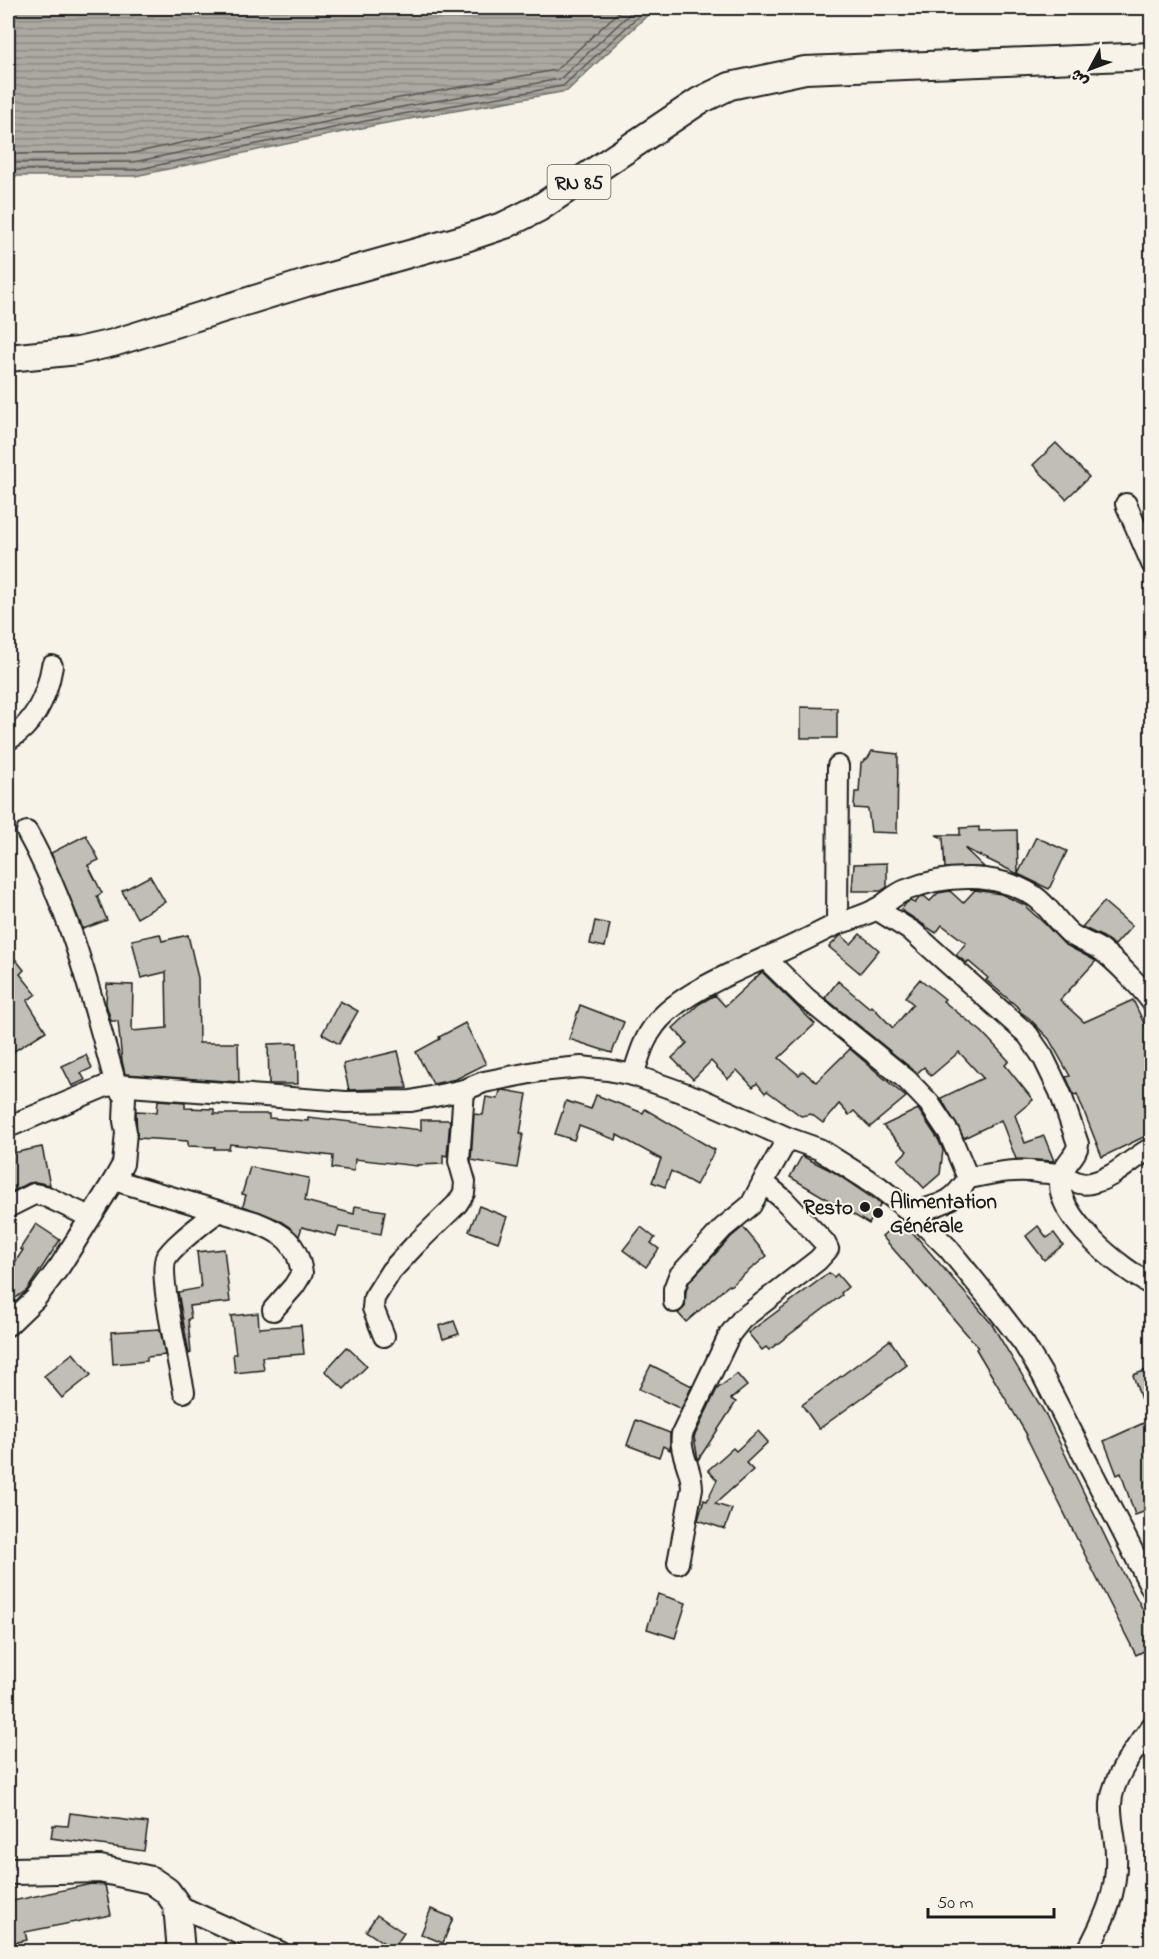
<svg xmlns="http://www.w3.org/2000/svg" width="1159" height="1959" viewBox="0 0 1159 1959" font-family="'Indie Flower','Playpen Sans Arabic',sans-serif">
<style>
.water{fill:url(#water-rules);stroke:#72716c;stroke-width:1.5}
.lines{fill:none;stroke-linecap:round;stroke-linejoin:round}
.shore{stroke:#565452;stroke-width:1.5}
.building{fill:#c0beb5;stroke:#1c1c1c;stroke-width:1.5}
.minor-casing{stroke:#1c1c1c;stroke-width:24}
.major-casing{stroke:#1c1c1c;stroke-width:30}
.minor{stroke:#f7f3e8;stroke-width:20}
.major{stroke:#f7f3e8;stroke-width:26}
.poi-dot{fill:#1c1c1c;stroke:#f7f3e8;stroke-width:2}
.labels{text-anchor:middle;stroke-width:4.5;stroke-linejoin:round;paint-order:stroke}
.shield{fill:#f7f3e8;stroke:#5e5c59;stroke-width:1.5}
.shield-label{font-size:20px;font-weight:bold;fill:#1c1c1c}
.poi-label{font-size:21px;font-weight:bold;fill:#1c1c1c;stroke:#f7f3e8;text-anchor:start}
</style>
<defs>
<pattern id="water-rules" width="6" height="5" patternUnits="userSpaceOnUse" patternTransform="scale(1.5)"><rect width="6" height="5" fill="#aca9a2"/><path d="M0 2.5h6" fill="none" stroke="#8b8983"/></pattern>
</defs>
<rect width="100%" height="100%" fill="#f7f3e8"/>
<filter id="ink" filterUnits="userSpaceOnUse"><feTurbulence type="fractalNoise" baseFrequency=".0167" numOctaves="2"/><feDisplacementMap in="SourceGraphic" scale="12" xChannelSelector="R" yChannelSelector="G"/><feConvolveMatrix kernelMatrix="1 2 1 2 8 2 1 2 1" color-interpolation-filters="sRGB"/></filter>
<g filter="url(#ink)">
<polygon class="water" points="8,8 655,8 567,91 381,124 135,176 8,176"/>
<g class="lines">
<g class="shore">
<polyline points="8,154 133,153 377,102 556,70 623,8"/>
<polyline points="8,163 134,162 379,111 560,79 636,8"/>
<polyline points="8,170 135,170 380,118 563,86 647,8"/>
</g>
</g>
<g class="building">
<polygon points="1056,443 1089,477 1066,499 1033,465"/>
<polygon points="801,707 837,708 837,738 801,738"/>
<polygon points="872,751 898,754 897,833 871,832 868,809 854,808 855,792 859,792 861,763 868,758"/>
<polygon points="979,827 979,831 1017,830 1018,874 1036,837 1067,851 1049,889 964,848 984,867 945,868 943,838 936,835 960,835 960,828"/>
<polygon points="86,835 99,860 88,865 102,893 97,896 107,920 83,929 51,853"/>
<polygon points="887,863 887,887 881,891 852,891 854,864"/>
<polygon points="150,876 165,902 137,918 122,891"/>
<polygon points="975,890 1001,894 1027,906 1027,908 1045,924 1064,944 1096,961 1060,1000 1084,1022 1133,1000 1152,1040 1152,1133 1102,1157 1077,1094 1074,1095 1066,1077 1070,1076 1049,1039 1029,1018 1019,1011 1020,1009 986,980 988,978 968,961 967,963 956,955 966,943 942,925 936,933 901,910 906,903 910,901 915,903 919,898 924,896 930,901 938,893 950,891 963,903"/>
<polygon points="1104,902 1132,926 1115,945 1103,937 1082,927"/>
<polygon points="595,921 610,924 605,947 590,944"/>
<polygon points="160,934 162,941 188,935 198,978 199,1043 238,1043 239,1082 125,1074 122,1061 118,1021 111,1021 106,1004 107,984 133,985 132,1031 167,1028 166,972 141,978 132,940"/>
<polygon points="860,934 879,950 860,973 829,947 841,935 851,944"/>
<polygon points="8,950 24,970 20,974 36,994 27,1001 46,1031 8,1055"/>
<polygon points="762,972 815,1024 779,1058 799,1075 803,1071 816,1082 850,1049 906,1097 870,1127 854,1111 849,1115 839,1104 823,1123 811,1114 801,1116 767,1091 765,1093 757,1083 753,1087 737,1070 728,1079 711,1061 693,1079 672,1058 687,1043 673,1028 699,1004 715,995 725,1006"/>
<polygon points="920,979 945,999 943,1001 982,1032 1009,1061 1005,1065 1033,1100 1015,1115 1025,1143 1044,1136 1054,1161 1016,1159 1001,1120 964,1138 941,1098 983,1078 959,1052 931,1076 924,1067 917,1073 825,998 838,981 870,1008 872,1006 893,1028 913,1004 905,997"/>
<polygon points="340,1001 358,1011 339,1044 322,1034"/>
<polygon points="580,1005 624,1022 612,1053 569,1039"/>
<polygon points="465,1023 486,1064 456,1079 433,1084 416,1052 440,1039 439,1037"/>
<polygon points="297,1043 298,1084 269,1084 268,1044"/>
<polygon points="398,1051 407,1088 349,1090 343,1064"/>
<polygon points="86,1055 92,1068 81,1073 85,1080 72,1086 62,1066"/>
<polygon points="503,1090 527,1094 520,1134 523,1134 517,1168 471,1160 474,1114 483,1115 486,1097 498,1099 500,1091"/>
<polygon points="596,1095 643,1113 645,1109 715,1150 696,1185 671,1171 665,1187 652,1182 661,1159 617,1135 616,1140 579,1126 574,1140 555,1134 566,1101 591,1109"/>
<polygon points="158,1100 185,1102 185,1108 214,1109 214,1114 269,1114 269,1118 308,1121 308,1117 421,1130 421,1120 450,1120 447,1156 443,1155 443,1164 417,1165 417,1166 355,1159 354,1171 332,1168 333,1156 230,1144 229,1149 214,1149 215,1147 188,1146 188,1141 137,1138 136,1111 157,1112"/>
<polygon points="918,1109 938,1139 943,1150 940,1174 924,1188 898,1160 907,1151 883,1126"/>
<polygon points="42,1147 50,1185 36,1182 29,1183 8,1194 8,1154"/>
<polygon points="802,1156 832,1171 881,1204 869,1224 790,1177"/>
<polygon points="250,1167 309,1178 305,1201 354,1214 355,1206 385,1211 381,1234 339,1227 336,1236 302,1227 299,1236 279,1220 243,1206 246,1195 242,1194"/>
<polygon points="479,1206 507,1217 498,1242 469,1231"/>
<polygon points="901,1219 991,1323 1046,1415 1117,1561 1152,1627 1152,1647 1136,1655 1089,1563 1026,1436 1027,1435 976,1349 978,1347 882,1236"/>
<polygon points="36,1224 60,1240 27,1290 8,1303 8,1273 23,1250 20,1249"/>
<polygon points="1038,1226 1047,1238 1054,1233 1063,1245 1044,1260 1026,1236"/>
<polygon points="641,1227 655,1238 651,1243 659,1249 646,1267 623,1250"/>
<polygon points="743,1227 767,1256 730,1286 729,1285 686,1322 678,1313 685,1307 686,1291 689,1282 731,1237"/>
<polygon points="224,1249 230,1302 189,1306 191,1318 188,1319 191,1353 189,1354 178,1292 201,1288 197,1252"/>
<polygon points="829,1273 834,1277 837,1274 848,1287 841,1293 842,1295 769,1350 766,1347 762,1350 748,1333"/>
<polygon points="258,1313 259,1328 301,1325 304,1354 262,1357 264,1370 235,1373 233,1354 236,1354 231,1316"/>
<polygon points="454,1321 459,1334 443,1339 439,1326"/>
<polygon points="160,1329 165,1355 147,1357 147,1361 113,1364 111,1332"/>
<polygon points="890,1340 907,1365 819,1429 802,1405"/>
<polygon points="347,1347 367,1366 344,1389 325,1371"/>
<polygon points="73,1353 91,1375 62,1398 44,1376"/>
<polygon points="651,1365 692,1386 681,1409 639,1389"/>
<polygon points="1152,1368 1152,1509 1135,1515 1121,1473 1117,1475 1104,1441 1148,1421 1133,1375"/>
<polygon points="737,1374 747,1386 731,1399 736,1402 698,1460 694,1437 717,1389"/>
<polygon points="636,1420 670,1433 670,1450 663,1446 659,1457 627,1445"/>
<polygon points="758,1431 768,1442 746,1463 753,1470 715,1504 732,1509 725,1529 698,1520 704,1500 707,1501 717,1480 708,1470 733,1448 736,1451"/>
<polygon points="658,1594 686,1603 675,1638 647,1629"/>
<polygon points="70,1813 148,1823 144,1851 51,1838 53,1825 68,1826"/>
<polygon points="91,1884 105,1885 111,1915 25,1932 27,1940 8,1944 8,1902"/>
<polygon points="431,1909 453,1918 443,1943 421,1934"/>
<polygon points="377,1915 404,1933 393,1949 366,1931"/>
</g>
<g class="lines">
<g class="minor-casing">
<g id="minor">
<polyline points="1126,504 1152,564"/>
<path d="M8,740C35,724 47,696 52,666"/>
<path d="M27,832C71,911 92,999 116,1085L125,1097L124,1121L126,1132L123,1164L114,1180L255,1222C283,1233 297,1242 302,1273L294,1286L273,1310"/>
<path d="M876,909L913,932L1028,1035L1043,1057L1060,1092L1078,1144C1077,1156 1064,1163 1061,1176C1051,1214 1122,1270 1152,1285"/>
<path d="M837,924C850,920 863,916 875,910C886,904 895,894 906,890C945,874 998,872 1034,896C1049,906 1058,924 1072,935C1081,941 1092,944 1101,950C1116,961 1141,987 1152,1002"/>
<path d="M765,958L806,998L907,1080L929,1103L949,1133L968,1178C952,1205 940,1204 912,1213"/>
<path d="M633,1075C639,1058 643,1040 655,1025C676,996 733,972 765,958C790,948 813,936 837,924L838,766"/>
<polyline points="8,1127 106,1086 116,1085 346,1102 411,1101 464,1090 484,1082 540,1071 581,1067 608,1070 633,1075 698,1098 788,1138 819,1149 879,1187 912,1213 948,1248 991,1301 1024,1344 1042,1374 1152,1589"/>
<path d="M968,1178C991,1174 1014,1168 1038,1172C1045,1173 1054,1173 1061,1175C1072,1179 1078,1186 1091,1183C1116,1178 1131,1158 1152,1148"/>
<polyline points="8,1207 34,1194 45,1196 90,1217"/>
<polyline points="674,1302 674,1289 679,1276 723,1228 751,1205 763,1182"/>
<polyline points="8,1325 36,1298 60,1266 114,1180"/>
<polyline points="384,1336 373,1308 374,1298 391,1271 415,1245 457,1204 464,1193 465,1182 459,1161 464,1090"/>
<path d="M184,1392C180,1368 158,1275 166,1258C173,1245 205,1222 218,1211"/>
<path d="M678,1563L692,1488C692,1469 679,1454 682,1434L730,1334L742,1319L818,1260L828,1249L825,1243L783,1199L763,1182L788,1138"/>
<polyline points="177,1905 280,1952"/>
<path d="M1087,1952C1104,1919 1118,1893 1116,1855C1116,1838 1110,1821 1111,1804C1112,1777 1137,1747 1152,1726"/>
</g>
</g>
<g class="major-casing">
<g id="major">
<polyline points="8,358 78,351 113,343 306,283 466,238 505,225 539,208 699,101 730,86 805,70 1152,56"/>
<polyline points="8,1870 15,1871 100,1869 151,1880 167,1891 177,1905 181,1952"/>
</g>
</g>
<use href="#minor" class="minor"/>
<use href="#major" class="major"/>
</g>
</g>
<g class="poi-dot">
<circle cx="865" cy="1207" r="6"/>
<circle cx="878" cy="1213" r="6"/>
</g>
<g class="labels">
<rect class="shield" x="547.5" y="165" width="63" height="34" rx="4.5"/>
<g class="shield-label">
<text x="579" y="189">RN 85</text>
</g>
<g class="poi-label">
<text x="890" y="1208">Alimentation<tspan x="890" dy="24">Générale</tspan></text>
<text x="853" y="1214" text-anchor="end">Resto</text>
</g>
</g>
<rect width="1159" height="1959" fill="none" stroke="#f7f3e8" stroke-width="30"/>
<rect x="15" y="15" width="1129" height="1929" fill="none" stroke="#1c1c1c" stroke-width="2" filter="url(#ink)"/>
<g transform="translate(1090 69) rotate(229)" stroke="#f7f3e8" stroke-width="4.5" paint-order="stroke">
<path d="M0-4.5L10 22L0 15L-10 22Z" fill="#1c1c1c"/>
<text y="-9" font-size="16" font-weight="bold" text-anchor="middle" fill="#1c1c1c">ش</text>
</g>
<path d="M928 1908v9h126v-9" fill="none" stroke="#1c1c1c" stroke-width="3"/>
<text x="937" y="1908" font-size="18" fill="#1c1c1c" stroke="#f7f3e8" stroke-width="4.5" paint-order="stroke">50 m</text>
</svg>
